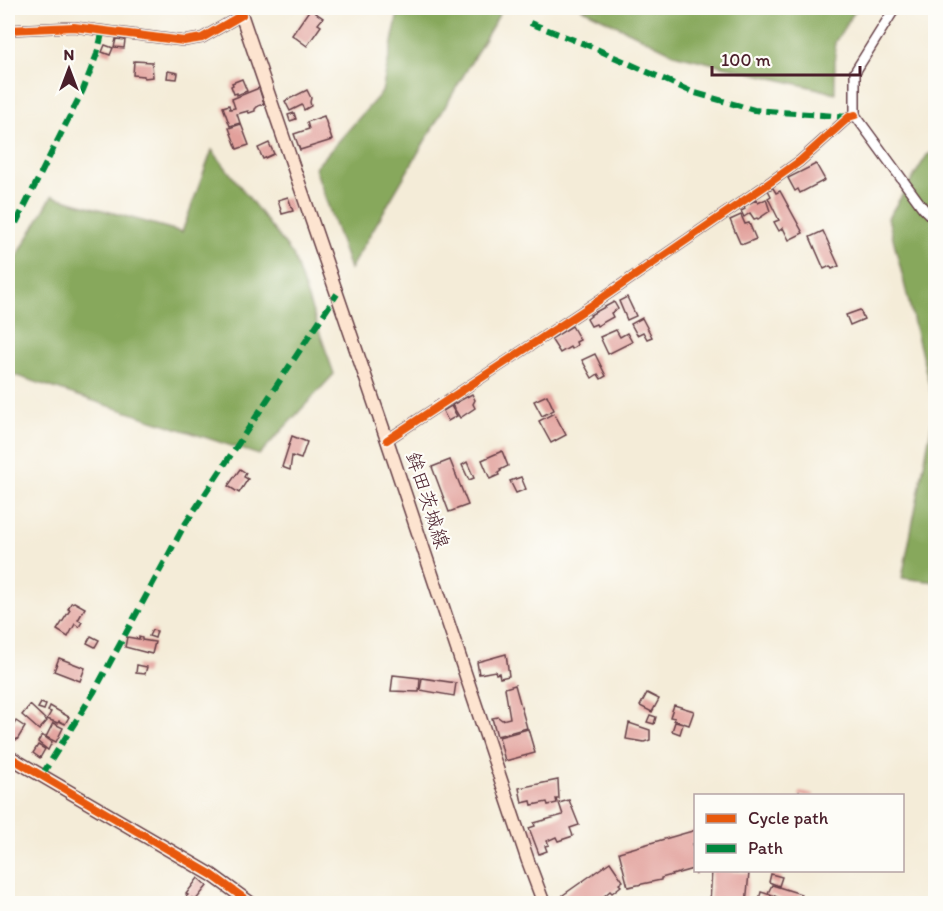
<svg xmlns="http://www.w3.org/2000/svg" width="943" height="911" viewBox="0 0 943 911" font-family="Itim,'Klee One',sans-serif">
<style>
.forest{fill:#87a85c;stroke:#686444;stroke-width:1.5}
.building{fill:#e2a09b}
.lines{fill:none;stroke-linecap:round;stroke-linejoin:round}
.street-casing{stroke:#643e45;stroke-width:12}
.secondary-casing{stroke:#643e45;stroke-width:15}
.street{stroke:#fff;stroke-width:9}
.secondary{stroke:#fde4d0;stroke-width:12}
.quiet{stroke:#00873e;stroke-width:6;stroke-dasharray:12 6;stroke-linecap:butt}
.cycleway-casing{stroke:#fdfcf7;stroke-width:11}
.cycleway{stroke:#e8590c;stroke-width:8}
.labels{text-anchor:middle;stroke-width:4.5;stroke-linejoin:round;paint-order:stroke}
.street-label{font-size:20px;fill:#4a1f2b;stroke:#fdfcf7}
</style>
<rect width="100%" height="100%" fill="#fdfcf7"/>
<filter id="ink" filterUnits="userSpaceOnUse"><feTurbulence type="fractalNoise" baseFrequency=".0167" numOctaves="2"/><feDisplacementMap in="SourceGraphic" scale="12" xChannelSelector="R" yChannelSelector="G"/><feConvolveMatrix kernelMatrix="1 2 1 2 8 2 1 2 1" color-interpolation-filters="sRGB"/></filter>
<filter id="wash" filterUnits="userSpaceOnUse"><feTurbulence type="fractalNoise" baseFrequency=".008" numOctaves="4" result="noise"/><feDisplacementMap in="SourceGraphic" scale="24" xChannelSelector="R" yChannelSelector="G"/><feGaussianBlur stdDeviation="1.35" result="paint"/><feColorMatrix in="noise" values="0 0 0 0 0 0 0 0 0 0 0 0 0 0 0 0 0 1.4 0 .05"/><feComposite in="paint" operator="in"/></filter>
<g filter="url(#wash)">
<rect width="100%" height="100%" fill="#f4ecd8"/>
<g class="forest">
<polygon points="399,8 503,8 350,269 315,168 382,92"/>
<polygon points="581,8 857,8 835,42 835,93 677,55"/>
<polygon points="212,150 293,255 334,374 259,455 8,373 8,272 52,196 182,232"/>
<polygon points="935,151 935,582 902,578 935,408 888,218 927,155"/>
</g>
<g id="blocks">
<g class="building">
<polygon points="310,9 323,18 318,24 321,26 307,46 292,35"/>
<polygon points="116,39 125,40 124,48 114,47"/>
<polygon points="105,45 113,48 110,55 102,52"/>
<polygon points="134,61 152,62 153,77 144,78 144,76 133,75"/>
<polygon points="168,71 178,73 177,79 167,78"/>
<polygon points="242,79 247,91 237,95 237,93 234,94 231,86 233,85 232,83"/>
<polygon points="259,88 264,104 258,106 255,109 255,111 249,113 248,111 237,114 240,123 230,126 223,107 229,105 230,109 235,108 232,99"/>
<polygon points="307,90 311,98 310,102 311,106 304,110 302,105 290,111 285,101"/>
<polygon points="294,113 296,119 290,121 288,115"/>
<polygon points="324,116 332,140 300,150 294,134 309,129 307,122"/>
<polygon points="241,124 249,145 237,149 229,128"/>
<polygon points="269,143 274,154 263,159 258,148"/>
<polygon points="816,164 825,180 800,193 798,189 795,191 788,178"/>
<polygon points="773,188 776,193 780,191 803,233 789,240 783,228 779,231 774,222 779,220 768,198 771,196 768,190"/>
<polygon points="288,197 293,211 282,214 278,200"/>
<polygon points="766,199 770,211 758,219 757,218 754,219 750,213 744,217 741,211 745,209 744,206 756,200 758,203"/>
<polygon points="741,215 745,224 749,223 756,239 744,244 740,243 730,220"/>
<polygon points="823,231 839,266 832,269 830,266 824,269 810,237"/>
<polygon points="627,297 636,316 627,320 619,301"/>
<polygon points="614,302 618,309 611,313 613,317 597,326 596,324 591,326 587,319 591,316 590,315"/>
<polygon points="860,310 864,319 850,325 846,315"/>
<polygon points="642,318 652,337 647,339 643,332 637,335 631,324"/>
<polygon points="572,326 580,340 576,342 577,345 571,349 570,347 560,353 551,339"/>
<polygon points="616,330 620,337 627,333 632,342 608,354 600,337"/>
<polygon points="595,354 606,376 601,379 598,374 592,378 582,360"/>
<polygon points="472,394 475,400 473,404 475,408 460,418 452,405"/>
<polygon points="547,395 554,410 542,416 534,401"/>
<polygon points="451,406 457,416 448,421 443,411"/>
<polygon points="554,413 566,435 551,443 539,421"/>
<polygon points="292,436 307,442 301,459 292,456 290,470 282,467"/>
<polygon points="502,451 508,466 500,470 501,471 498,473 499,475 490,479 482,460"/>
<polygon points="450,460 468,505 449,512 432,467"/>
<polygon points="467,462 474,478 469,480 462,465"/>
<polygon points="240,469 246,473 244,477 248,479 239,493 228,486"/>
<polygon points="521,477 526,489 516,493 510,481"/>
<polygon points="74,602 85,608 78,620 82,622 79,627 75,624 68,637 57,630 70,610 68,609 71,603"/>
<polygon points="152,630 157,631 155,638 149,636"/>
<polygon points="91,636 99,640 95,647 87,643"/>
<polygon points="127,637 139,639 139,637 142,638 142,640 155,642 152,654 125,647"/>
<polygon points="506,654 509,676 500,678 499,673 496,674 495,671 479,674 477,662"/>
<polygon points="59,658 85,668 80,681 54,671"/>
<polygon points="137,665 147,667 145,674 136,673"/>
<polygon points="393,675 420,678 419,692 391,691"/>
<polygon points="422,678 456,683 454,696 420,690"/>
<polygon points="515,685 527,728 497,736 492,718 498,717 502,720 510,718 505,688"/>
<polygon points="647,693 659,699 652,712 640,706"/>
<polygon points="41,703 46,705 44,710 38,708"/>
<polygon points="30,705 47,721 39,730 22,715"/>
<polygon points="674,705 694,711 689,725 674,720 675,718 670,717"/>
<polygon points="50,706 69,717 65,724 59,721 58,723 47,719 51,712 48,711"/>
<polygon points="650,715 656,717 654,724 647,722"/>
<polygon points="16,721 25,727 17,740 8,735"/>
<polygon points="675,722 683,724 680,734 672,731"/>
<polygon points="53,723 63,728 56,742 46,737"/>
<polygon points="629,723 650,730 650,740 644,742 626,739"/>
<polygon points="528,729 535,753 505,761 499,737"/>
<polygon points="42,735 52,742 48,750 38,742"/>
<polygon points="38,745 45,749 40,758 33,753"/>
<polygon points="558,780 559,799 556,799 557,803 548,805 547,802 532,805 531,801 522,803 519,788"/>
<polygon points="799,792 814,794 814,796 799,796"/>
<polygon points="569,800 579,825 570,828 573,836 558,841 556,837 547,841 549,845 545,846 547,851 539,854 529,828 535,826 534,823 563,815 559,803"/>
<polygon points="696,830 696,843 692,844 696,858 696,875 693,869 661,878 661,880 628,887 619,852"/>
<polygon points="610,862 623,881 619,884 621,886 612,893 610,891 595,904 561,904 559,901 563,895"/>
<polygon points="712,870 749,873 746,904 710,901"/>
<polygon points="771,874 782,877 779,886 769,882"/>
<polygon points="198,878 207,886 195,901 192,898 188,904 185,904 188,900 185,898 188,895 186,894"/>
<polygon points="772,885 801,894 797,904 792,904 768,893"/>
<polygon points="761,892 771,895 771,904 758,904"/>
</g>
</g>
</g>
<g filter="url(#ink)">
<use href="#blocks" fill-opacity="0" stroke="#643e45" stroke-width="1.5"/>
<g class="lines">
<g class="street-casing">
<g id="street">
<polyline points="895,8 855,72 855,115 923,208 936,221"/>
<polyline points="8,30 74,27 184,41 202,38 242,15"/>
<polyline points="387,440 595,303 765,186 800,161 849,117 855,115"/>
</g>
</g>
<g class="secondary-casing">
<g id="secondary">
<polyline points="239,8 387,440 528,861 544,904"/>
<polyline points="8,756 212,875 252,904"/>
</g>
</g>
<use href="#street" class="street"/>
<use href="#secondary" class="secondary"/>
<g class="quiet">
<polyline points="530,23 592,47 692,92 754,110 849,117"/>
<polyline points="8,239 83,90 97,54 103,30"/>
<polyline points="42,775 94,692 184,526 337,294"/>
</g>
<g class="cycleway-casing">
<g id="cycleway">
<polyline points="8,30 74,27 184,41 202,38 242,15"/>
<polyline points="387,440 595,303 765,186 800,161 849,117 855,115"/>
<polyline points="8,756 212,875 252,904"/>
</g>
</g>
<use href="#cycleway" class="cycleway"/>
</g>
</g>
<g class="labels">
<g class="street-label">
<text transform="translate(428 500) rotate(72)" y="7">鉾田茨城線</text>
</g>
</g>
<rect width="943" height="911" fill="none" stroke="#fdfcf7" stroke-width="30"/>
<rect x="694" y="794" width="210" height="78" fill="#fdfcf7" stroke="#b5a4a5" stroke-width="1.5"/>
<rect x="706" y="814" width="30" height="9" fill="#e8590c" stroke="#b5a4a5" stroke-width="1.5"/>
<text x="748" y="824" font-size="18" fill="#4a1f2b">Cycle path</text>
<rect x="706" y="844" width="30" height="9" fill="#00873e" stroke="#b5a4a5" stroke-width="1.5"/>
<text x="748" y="854" font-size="18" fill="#4a1f2b">Path</text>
<g transform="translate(69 69)" stroke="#fdfcf7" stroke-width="4.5" paint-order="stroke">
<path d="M0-4.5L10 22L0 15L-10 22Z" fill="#4a1f2b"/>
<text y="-9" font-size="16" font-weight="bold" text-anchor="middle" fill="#4a1f2b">N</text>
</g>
<path d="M712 66v9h148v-9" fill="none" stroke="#4a1f2b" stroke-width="3"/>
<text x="721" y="66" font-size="18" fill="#4a1f2b" stroke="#fdfcf7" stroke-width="4.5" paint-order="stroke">100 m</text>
</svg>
